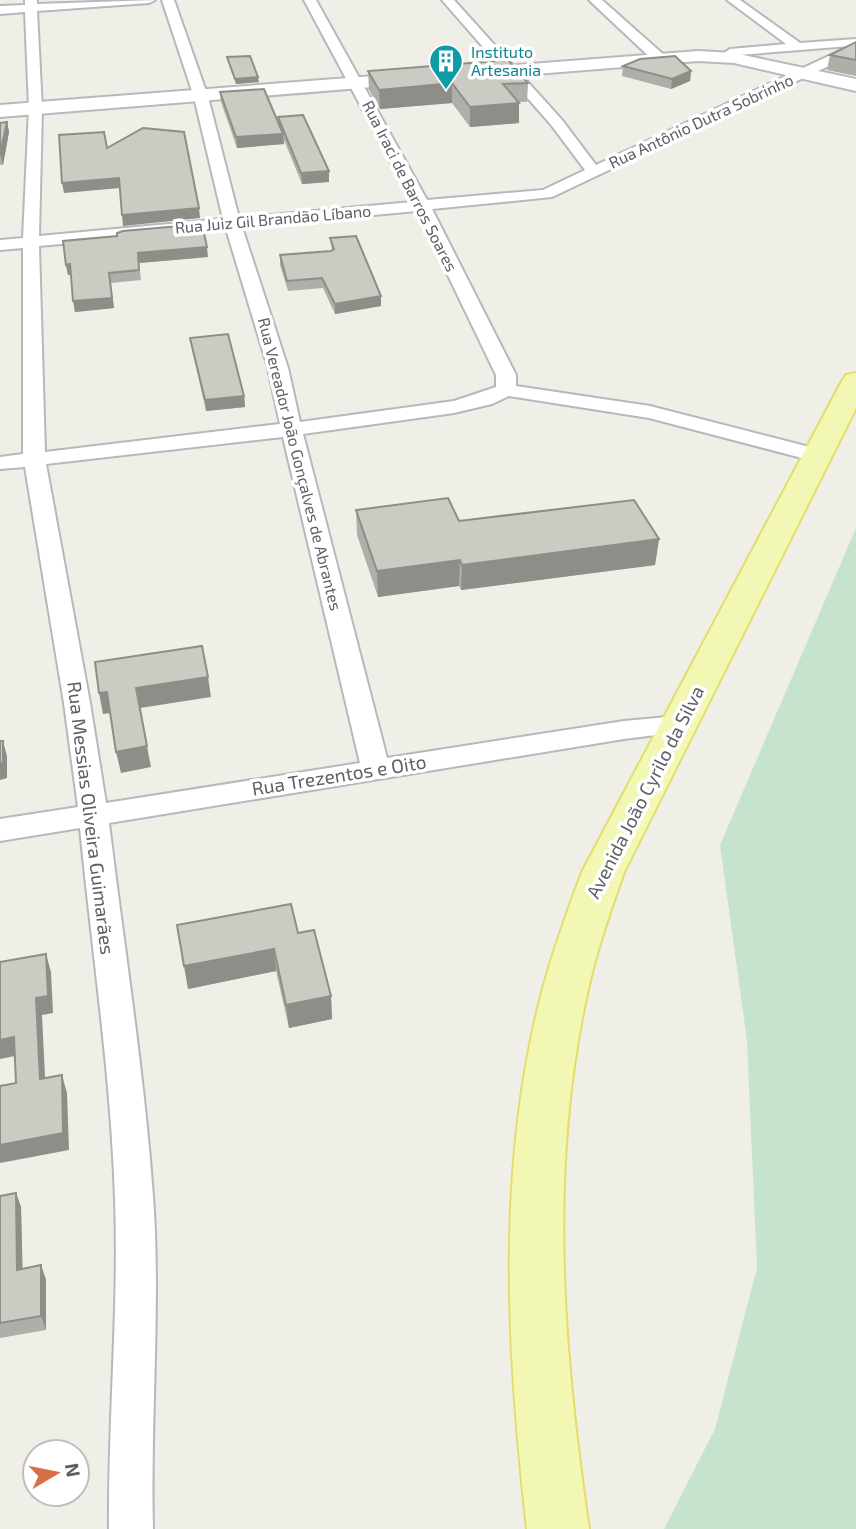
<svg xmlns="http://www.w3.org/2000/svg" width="856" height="1529" viewBox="0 0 856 1529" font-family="'Exo 2',sans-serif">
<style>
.green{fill:#c6e4cd}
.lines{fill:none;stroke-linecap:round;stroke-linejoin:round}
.minor-casing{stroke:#b7b8bc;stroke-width:4}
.secondary-casing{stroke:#b8b9bf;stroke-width:4}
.primary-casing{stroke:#e4dd6b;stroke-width:4}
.minor{fill:#fff;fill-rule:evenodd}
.secondary{fill:#fff;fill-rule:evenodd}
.primary{fill:#f3f7b4;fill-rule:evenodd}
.wall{fill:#afaea8}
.shaded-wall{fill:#8e8d88}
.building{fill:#cbcac3;stroke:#8e8d88;stroke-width:2}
.labels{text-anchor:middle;stroke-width:7;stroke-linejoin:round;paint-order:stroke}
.far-culture-label{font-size:16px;fill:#0d838f;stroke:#fff;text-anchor:start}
.far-street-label{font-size:16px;fill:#5e6066;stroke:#fff}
.street-label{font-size:19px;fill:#5e6066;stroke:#fff}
</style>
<rect width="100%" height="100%" fill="#efefe7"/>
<polygon class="green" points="856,528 856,1529 664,1529 715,1429 757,1268 747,1041 720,845"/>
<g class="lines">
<g class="minor-casing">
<g id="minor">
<path d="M25,0H37V4L155,0L149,3L37,11L42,109L39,236L223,219L194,97L162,0H174L208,97L239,218L412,202L304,0H316L427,200L543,190L585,170L552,126L442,0H454L562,120L596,165L850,46L726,56L724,53L730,49L786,44L727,0H740L800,43L856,39V53L552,197L432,209L516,375V386L650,406L825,451L828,456L825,461L817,462L649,418L509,396L492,404L454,413L303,434L387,758L624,721L678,716L688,719L692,725L688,731L624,739L109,823C124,947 144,1071 153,1196C161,1307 150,1418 153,1529H109C108,1419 119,1309 115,1199C111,1075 92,951 80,828L0,841V819L78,807L64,703L25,467L0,469V457L23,454V248L0,250V240L23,238L29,108L25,12L0,14V6L25,5ZM417,211L496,375V387L454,401L300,422L288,368L242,227ZM226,229L268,368L280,424L45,452L39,246ZM283,437L360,763L106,803L90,703L46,464Z"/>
<polygon points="589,0 602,0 665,56 665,62 655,62"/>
</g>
</g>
<g class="secondary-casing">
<polygon id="secondary" points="698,51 734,53 856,79 856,91 734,63 698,61 0,117 0,105"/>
</g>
<g class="primary-casing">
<path id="primary" d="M856,373V408L624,872C610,912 596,952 587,994C548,1171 563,1352 589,1529H527C507,1352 496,1167 542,992C553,951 567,912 582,872L842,381L846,375Z"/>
</g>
<use href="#minor" class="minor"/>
<use href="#secondary" class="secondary"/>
<use href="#primary" class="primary"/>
</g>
<g class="wall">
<polygon points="856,42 856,76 827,70 830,55"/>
<polygon points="227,57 259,82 236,84 228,62"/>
<polygon points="623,66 691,71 690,81 671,89 622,76"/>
<polygon points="368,71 528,83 527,102 519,102 519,123 470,127 452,103 380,109 369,90"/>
<polygon points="220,92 278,121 278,117 329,182 302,184 284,140 284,144 237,148 221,102"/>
<polygon points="7,122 9,132 3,165 0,165 0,123"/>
<polygon points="330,238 381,296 381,306 335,314 323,288 288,291 280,265 280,255 332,251"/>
<polygon points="208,257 139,263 141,280 111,283 114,308 75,312 71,275 68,275 66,265"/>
<polygon points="190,338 244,396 245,407 206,411 192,349"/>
<polygon points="356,510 459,521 659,539 655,565 461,590 459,586 378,597 357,535"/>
<polygon points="298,933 331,996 332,1019 289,1028 276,971 188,989"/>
<polygon points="16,1193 21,1207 22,1269 41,1265 46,1280 46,1330 0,1338 0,1196"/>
</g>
<g class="shaded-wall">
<polygon points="691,71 690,81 671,89 672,79"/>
<polygon points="258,77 259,82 236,84 235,79"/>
<polygon points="452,83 452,103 380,109 379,90"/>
<polygon points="519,103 519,123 470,127 470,107"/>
<polygon points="7,122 9,132 3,165 0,154"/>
<polygon points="283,134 284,144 237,148 236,137"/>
<polygon points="329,171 329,182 302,184 301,173"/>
<polygon points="119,178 120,188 64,193 62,183"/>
<polygon points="199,208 200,218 123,226 122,215"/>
<polygon points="207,247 208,257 139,263 141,280 138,253"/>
<polygon points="70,264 72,275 68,275 66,265"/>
<polygon points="109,273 114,308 75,312 73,301"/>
<polygon points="381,296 381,306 335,314 335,304"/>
<polygon points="244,396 245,407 206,411 205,400"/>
<polygon points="659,539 655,565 461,590 462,565"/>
<polygon points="460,560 459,586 378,597 377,571"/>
<polygon points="208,677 211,697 140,708 136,688"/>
<polygon points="107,692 111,713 103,714 99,693"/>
<polygon points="3,741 7,756 7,778 0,780 0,763"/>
<polygon points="147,746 151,767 121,773 116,752"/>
<polygon points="274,949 276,971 188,989 184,966"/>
<polygon points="46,954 51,972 53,1013 42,1015 46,1097 40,1079 36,998"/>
<polygon points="331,996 332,1019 289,1028 286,1005"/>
<polygon points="14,1037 20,1055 0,1059 0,1040"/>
<polygon points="62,1075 67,1093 69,1150 0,1163 0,1145"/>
<polygon points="16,1193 21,1207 23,1284 17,1270"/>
<polygon points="41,1265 46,1280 46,1330 41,1316"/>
</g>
<g class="building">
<polygon points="856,42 856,60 830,55"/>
<polygon points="250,56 258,77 235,79 227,57"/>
<polygon points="675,56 691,71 672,79 623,66 640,59"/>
<polygon points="508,60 528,83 503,84 519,103 470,107 452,83 379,90 368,71"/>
<polygon points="264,89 283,134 236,137 220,92"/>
<polygon points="303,115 329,171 301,173 278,117"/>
<polygon points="7,122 0,154 0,155 0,123"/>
<polygon points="143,128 184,132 199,208 122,215 119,178 62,183 59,135 104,132 107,148"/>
<polygon points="202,224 207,247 138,253 139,270 109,273 112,298 73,301 70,264 66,265 63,241 117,236 117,233 123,231"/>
<polygon points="356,236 381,296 335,304 322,278 287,281 280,255 331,251 334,249 330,238"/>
<polygon points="228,334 244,396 205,400 190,338"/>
<polygon points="448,498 459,521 634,500 659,539 462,565 460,560 377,571 356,510"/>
<polygon points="202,646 208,677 136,688 147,746 116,752 107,692 99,693 95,662"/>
<rect x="0" y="741" width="3" height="22"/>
<polygon points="291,904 298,933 314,930 331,996 286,1005 274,949 184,966 177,925"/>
<polygon points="46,954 48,996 36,998 40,1079 62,1075 63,1133 0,1145 0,1086 16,1083 14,1037 0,1040 0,962"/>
<polygon points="16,1193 17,1270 41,1265 41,1316 0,1323 0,1196"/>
</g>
<defs>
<g id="building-pin" transform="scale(1.75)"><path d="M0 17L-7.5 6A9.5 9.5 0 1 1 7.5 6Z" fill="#0f9aa8" stroke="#fff"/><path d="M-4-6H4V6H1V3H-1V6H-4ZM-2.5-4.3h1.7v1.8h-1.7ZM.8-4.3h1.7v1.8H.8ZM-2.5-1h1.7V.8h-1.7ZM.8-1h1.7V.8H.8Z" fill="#fff"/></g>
</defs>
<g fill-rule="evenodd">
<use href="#building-pin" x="446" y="61"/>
</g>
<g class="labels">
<g class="far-culture-label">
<text x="471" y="58">Instituto<tspan x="471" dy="18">Artesania</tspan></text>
</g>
<g class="far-street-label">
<text transform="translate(701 121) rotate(-25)" y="6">Rua Antônio Dutra Sobrinho</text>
<text transform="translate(410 186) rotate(63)" y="6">Rua Iraci de Barros Soares</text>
<text transform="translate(273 219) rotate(-5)" y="6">Rua Juiz Gil Brandão Líbano</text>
<text transform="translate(300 464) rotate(76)" y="6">Rua Vereador João Gonçalves de Abrantes</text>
</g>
<g class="street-label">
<text transform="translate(339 775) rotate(-9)" y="7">Rua Trezentos e Oito</text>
<text transform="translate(645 792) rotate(-63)" y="7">Avenida João Cyrilo da Silva</text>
<text transform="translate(91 818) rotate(83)" y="7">Rua Messias Oliveira Guimarães</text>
</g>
</g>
<g transform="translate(56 1473) rotate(80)"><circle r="33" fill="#ffffff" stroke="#bfbfc2" stroke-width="2"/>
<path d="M0-5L12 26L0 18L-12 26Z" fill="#d97043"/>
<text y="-10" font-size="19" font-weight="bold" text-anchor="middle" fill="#5e6066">N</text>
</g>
</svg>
